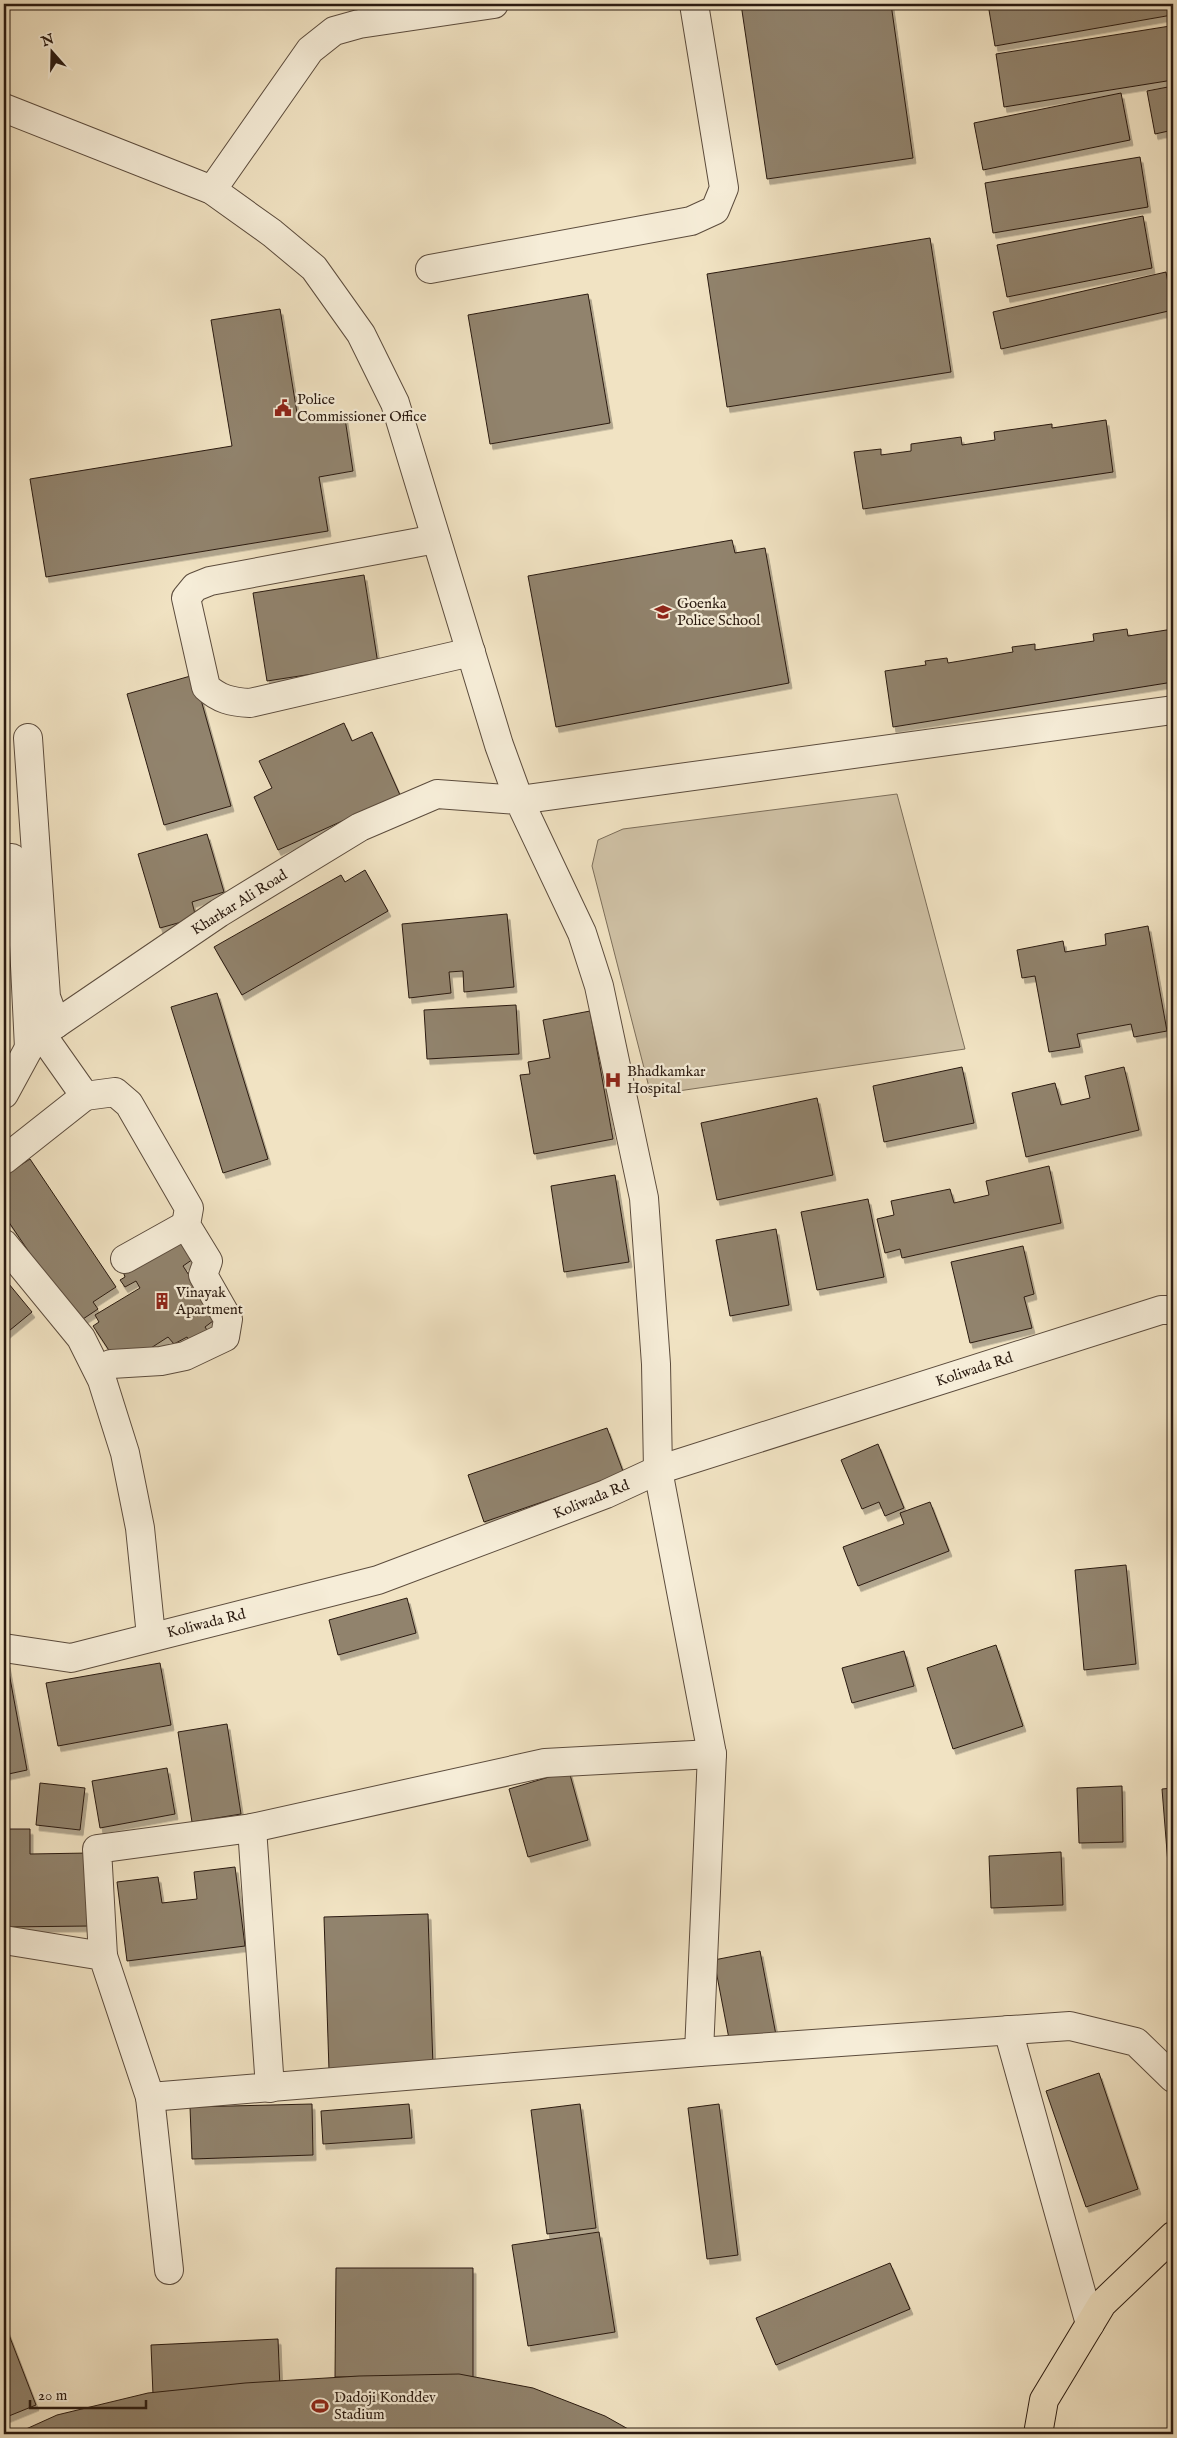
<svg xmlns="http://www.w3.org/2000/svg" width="1177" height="2438" viewBox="0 0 1177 2438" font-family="'IM FELL English',serif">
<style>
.green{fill:#cfc1a5;stroke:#7c6e5a}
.building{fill:#91836d;stroke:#2a1a10;filter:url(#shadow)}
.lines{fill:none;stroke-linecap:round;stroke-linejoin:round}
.minor-casing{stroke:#5c4c3d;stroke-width:30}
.major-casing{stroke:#2a1a10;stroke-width:30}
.minor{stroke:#f6edd8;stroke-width:28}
.major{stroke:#f1e3c3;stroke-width:28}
.labels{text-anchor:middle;stroke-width:4.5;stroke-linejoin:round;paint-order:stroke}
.poi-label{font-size:15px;fill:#2a1a10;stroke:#f6edd8;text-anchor:start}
.street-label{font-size:15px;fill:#2a1a10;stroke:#f6edd8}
</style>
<defs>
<filter id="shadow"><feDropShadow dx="3" dy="5.5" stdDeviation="0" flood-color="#0004"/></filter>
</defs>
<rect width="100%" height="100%" fill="#f1e3c3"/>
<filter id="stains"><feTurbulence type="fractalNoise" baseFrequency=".004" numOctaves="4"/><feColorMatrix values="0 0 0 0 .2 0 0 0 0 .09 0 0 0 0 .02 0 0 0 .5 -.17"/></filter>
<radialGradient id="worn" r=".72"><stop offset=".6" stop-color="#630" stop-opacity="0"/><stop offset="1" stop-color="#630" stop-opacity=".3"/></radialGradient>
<polygon class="green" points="897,794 965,1049 651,1095 592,866 598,840 623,829"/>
<g class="building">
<polygon points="741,4 891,4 913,158 767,179"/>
<polygon points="988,4 1170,4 1172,15 995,46"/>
<polygon points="1170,26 1173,46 1173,80 1004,107 996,54"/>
<polygon points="1173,86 1173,130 1155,134 1147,91"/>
<polygon points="1121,93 1130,140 983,170 974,123"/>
<polygon points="1140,157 1148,207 993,233 985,183"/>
<polygon points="1143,216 1152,268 1007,297 997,245"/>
<polygon points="930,238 951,372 727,407 707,274"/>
<polygon points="1166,272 1173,310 1001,349 993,312"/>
<polygon points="588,294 610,423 490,444 468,315"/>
<polygon points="280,309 298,419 344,412 353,471 319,477 328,531 46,577 30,479 232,446 211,320"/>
<polygon points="1106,420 1113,472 863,509 854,452 881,449 881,455 911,451 911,444 961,437 962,445 995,440 994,432 1052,424 1052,428"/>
<polygon points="732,540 735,553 765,548 789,683 556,727 528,576"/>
<polygon points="364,575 378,664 267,681 253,593"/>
<polygon points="1127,629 1128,636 1173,629 1173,682 893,727 885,671 926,665 925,661 947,658 948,663 1013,652 1012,647 1035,644 1035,650 1094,641 1093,634"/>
<polygon points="194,675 231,806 164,825 127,694"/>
<polygon points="344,723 352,741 372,732 400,795 278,850 254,797 272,788 259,761"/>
<polygon points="207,834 224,892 192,902 196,918 160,928 138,854"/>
<polygon points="365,870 388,911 242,995 214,947 341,875 345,882"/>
<polygon points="507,914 514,987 464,992 463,971 449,972 451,993 409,998 402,924"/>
<polygon points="1148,926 1167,1031 1134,1037 1131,1024 1077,1034 1080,1047 1049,1052 1035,976 1022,978 1017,950 1063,941 1065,952 1106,945 1105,934"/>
<polygon points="217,993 268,1159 223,1173 171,1007"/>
<polygon points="516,1005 519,1054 427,1059 424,1010"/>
<polygon points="590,1011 613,1139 534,1154 520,1075 530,1074 528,1062 550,1058 543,1020"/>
<polygon points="962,1067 974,1123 884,1142 873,1086"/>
<polygon points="1124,1067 1139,1130 1026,1157 1012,1093 1055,1083 1061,1105 1090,1098 1085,1076"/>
<polygon points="817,1098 833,1175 717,1200 701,1123"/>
<polygon points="30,1159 116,1287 93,1302 98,1309 77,1323 4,1215 4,1176"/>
<polygon points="1049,1166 1061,1223 902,1258 900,1249 885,1253 877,1219 894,1215 891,1201 950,1189 954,1203 989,1195 986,1181"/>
<polygon points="615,1175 629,1262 564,1272 551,1186"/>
<polygon points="868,1199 884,1277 817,1290 801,1212"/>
<polygon points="776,1229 789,1305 730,1316 716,1240"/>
<polygon points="183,1233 196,1257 183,1266 217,1318 205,1327 209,1333 191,1344 187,1337 174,1344 168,1337 140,1355 114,1358 93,1326 99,1322 95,1315 140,1288 136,1281 125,1287 120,1280 125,1277 121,1266"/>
<polygon points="1023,1246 1034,1294 1024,1297 1032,1328 970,1343 951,1262"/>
<polygon points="4,1278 32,1312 4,1335"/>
<polygon points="607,1428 624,1474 484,1522 468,1475"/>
<polygon points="878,1444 904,1508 885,1516 879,1502 862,1509 841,1460"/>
<polygon points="930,1502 949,1551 858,1586 843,1547 904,1524 900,1513"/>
<polygon points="1126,1565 1136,1664 1084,1670 1075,1570"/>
<polygon points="407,1598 416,1633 338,1655 329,1620"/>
<polygon points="996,1645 1023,1726 953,1749 927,1668"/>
<polygon points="904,1651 914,1686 852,1703 842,1668"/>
<polygon points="7,1662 27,1770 4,1775 4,1663"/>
<polygon points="160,1663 171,1725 58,1746 46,1683"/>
<polygon points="227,1724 241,1814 192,1822 178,1732"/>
<polygon points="167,1768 175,1814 100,1828 92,1781"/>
<polygon points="569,1771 588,1840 528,1857 509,1789"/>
<polygon points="40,1783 85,1788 80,1830 36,1825"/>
<polygon points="1122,1786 1123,1842 1079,1843 1077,1788"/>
<polygon points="1173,1788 1173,1889 1170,1889 1162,1789"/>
<polygon points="4,1829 30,1829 30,1854 89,1853 90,1926 4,1927"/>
<polygon points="1061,1852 1063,1905 991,1908 989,1856"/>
<polygon points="235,1867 245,1946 127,1961 117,1882 158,1877 162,1903 197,1899 194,1872"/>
<polygon points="428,1914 433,2067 329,2070 324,1917"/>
<polygon points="760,1951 776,2035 730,2044 714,1960"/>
<polygon points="1099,2073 1138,2189 1086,2207 1046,2091"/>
<polygon points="312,2104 313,2155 192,2159 190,2107"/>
<polygon points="409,2104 412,2138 323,2144 321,2111"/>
<polygon points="580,2104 596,2228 547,2234 531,2110"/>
<polygon points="719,2104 738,2255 707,2259 688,2108"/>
<polygon points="599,2232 615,2332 528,2346 512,2245"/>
<polygon points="890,2263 910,2309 776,2365 756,2318"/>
<polygon points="336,2268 473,2268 473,2377 335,2377"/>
<polygon points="4,2322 36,2405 4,2418"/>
<polygon points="278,2339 280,2389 153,2395 151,2345"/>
<polygon points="459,2374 533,2388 605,2416 637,2434 15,2434 57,2415 148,2393 245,2383 359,2376"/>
</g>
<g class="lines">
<g class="minor-casing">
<g id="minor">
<polyline points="4,108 212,190 272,233 314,268 361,334 395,403 499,745 519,800 1173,710"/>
<polyline points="212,190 310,50 334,31 359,24 494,4"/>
<polyline points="430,269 691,221 715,210 724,188 694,4"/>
<path d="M436,539L210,581L195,587L186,598L206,687C219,699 231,702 250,703L471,652"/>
<polyline points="28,738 46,997 56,1024"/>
<polyline points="4,858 12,858 21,883 29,1048"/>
<polyline points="42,1035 85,1096 115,1092 129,1104 189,1208 186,1225 208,1261 203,1275 228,1319 225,1337 185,1356 161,1361 111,1364"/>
<polyline points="4,1094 29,1048 50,1028 219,913 360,827 437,794 519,800 582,933 599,986 644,1198 656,1364 658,1470 712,1754 699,2052"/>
<polyline points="4,1160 85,1096"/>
<polyline points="4,1244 81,1338 102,1380 125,1453 140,1528 151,1636"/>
<polyline points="125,1259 186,1225"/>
<polyline points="4,1648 71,1658 378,1580 606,1494 658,1470 1161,1310 1173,1310"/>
<polyline points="252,1828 270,2088"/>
<polyline points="4,1940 103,1956 150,2097 699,2052 1070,2026 1136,2042 1173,2078"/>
<polyline points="103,1956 97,1849 252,1828 545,1763 712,1754"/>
<polyline points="1008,2030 1090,2324"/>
<polyline points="150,2097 169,2270"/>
</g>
</g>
<g class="major-casing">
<polyline id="major" points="1038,2434 1044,2400 1102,2304 1173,2236"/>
</g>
<use href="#minor" class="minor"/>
<use href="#major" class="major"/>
</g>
<defs>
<g id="civic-bare" transform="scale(1.35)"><path d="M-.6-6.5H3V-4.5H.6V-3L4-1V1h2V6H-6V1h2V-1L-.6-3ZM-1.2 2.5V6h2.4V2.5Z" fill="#8f2418" stroke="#f6edd8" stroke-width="2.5" paint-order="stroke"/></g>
<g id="school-bare" transform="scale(1.35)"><path d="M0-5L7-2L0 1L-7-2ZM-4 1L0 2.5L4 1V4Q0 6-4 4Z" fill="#8f2418" stroke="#f6edd8" stroke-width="2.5" paint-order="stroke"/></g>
<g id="hospital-bare" transform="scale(1.35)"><path d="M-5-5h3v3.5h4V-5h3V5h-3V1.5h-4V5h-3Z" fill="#8f2418" stroke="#f6edd8" stroke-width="2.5" paint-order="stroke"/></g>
<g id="building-bare" transform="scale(1.35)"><path d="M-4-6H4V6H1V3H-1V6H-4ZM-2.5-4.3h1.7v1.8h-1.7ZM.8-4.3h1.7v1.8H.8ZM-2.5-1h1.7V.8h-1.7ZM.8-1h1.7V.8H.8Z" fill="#8f2418" stroke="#f6edd8" stroke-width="2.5" paint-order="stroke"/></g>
<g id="stadium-bare" transform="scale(1.35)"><path d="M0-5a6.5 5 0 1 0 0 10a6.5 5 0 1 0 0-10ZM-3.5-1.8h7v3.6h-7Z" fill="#8f2418" stroke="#f6edd8" stroke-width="2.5" paint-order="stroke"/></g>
</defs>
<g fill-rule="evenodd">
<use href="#civic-bare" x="283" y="408"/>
<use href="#school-bare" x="663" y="612"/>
<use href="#hospital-bare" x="613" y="1080"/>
<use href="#building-bare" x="162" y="1301"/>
<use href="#stadium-bare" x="320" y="2406"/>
</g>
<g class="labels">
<g class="poi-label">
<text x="297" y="404">Police<tspan x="297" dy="17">Commissioner Office</tspan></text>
<text x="677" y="608">Goenka<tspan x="677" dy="17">Police School</tspan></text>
<text x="627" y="1076">Bhadkamkar<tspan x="627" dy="17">Hospital</tspan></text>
<text x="176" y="1297">Vinayak<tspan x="176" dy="17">Apartment</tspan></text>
<text x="334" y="2402">Dadoji Konddev<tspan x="334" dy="17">Stadium</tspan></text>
</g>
<g class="street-label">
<text transform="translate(239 902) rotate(-32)" y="5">Kharkar Ali Road</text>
<text transform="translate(974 1369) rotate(-18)" y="5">Koliwada Rd</text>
<text transform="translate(591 1499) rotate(-22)" y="5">Koliwada Rd</text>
<text transform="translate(206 1623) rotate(-14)" y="5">Koliwada Rd</text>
</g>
</g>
<rect width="1177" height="2438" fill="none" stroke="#f1e3c3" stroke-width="20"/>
<rect x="5" y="5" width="1167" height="2428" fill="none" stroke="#2a1a10" stroke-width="2.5"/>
<rect x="10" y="10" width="1157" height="2418" fill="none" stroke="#2a1a10"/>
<g transform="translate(52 52) rotate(340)" stroke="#f6edd8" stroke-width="4" paint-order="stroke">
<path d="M0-4L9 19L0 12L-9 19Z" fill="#2a1a10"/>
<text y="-8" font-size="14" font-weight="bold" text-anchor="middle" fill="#2a1a10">N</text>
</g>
<path d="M30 2400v8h116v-8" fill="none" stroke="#2a1a10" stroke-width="2.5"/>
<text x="38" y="2400" font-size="15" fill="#2a1a10" stroke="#f6edd8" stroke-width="4" paint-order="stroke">20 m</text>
<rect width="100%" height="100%" filter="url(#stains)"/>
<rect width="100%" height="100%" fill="url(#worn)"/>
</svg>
